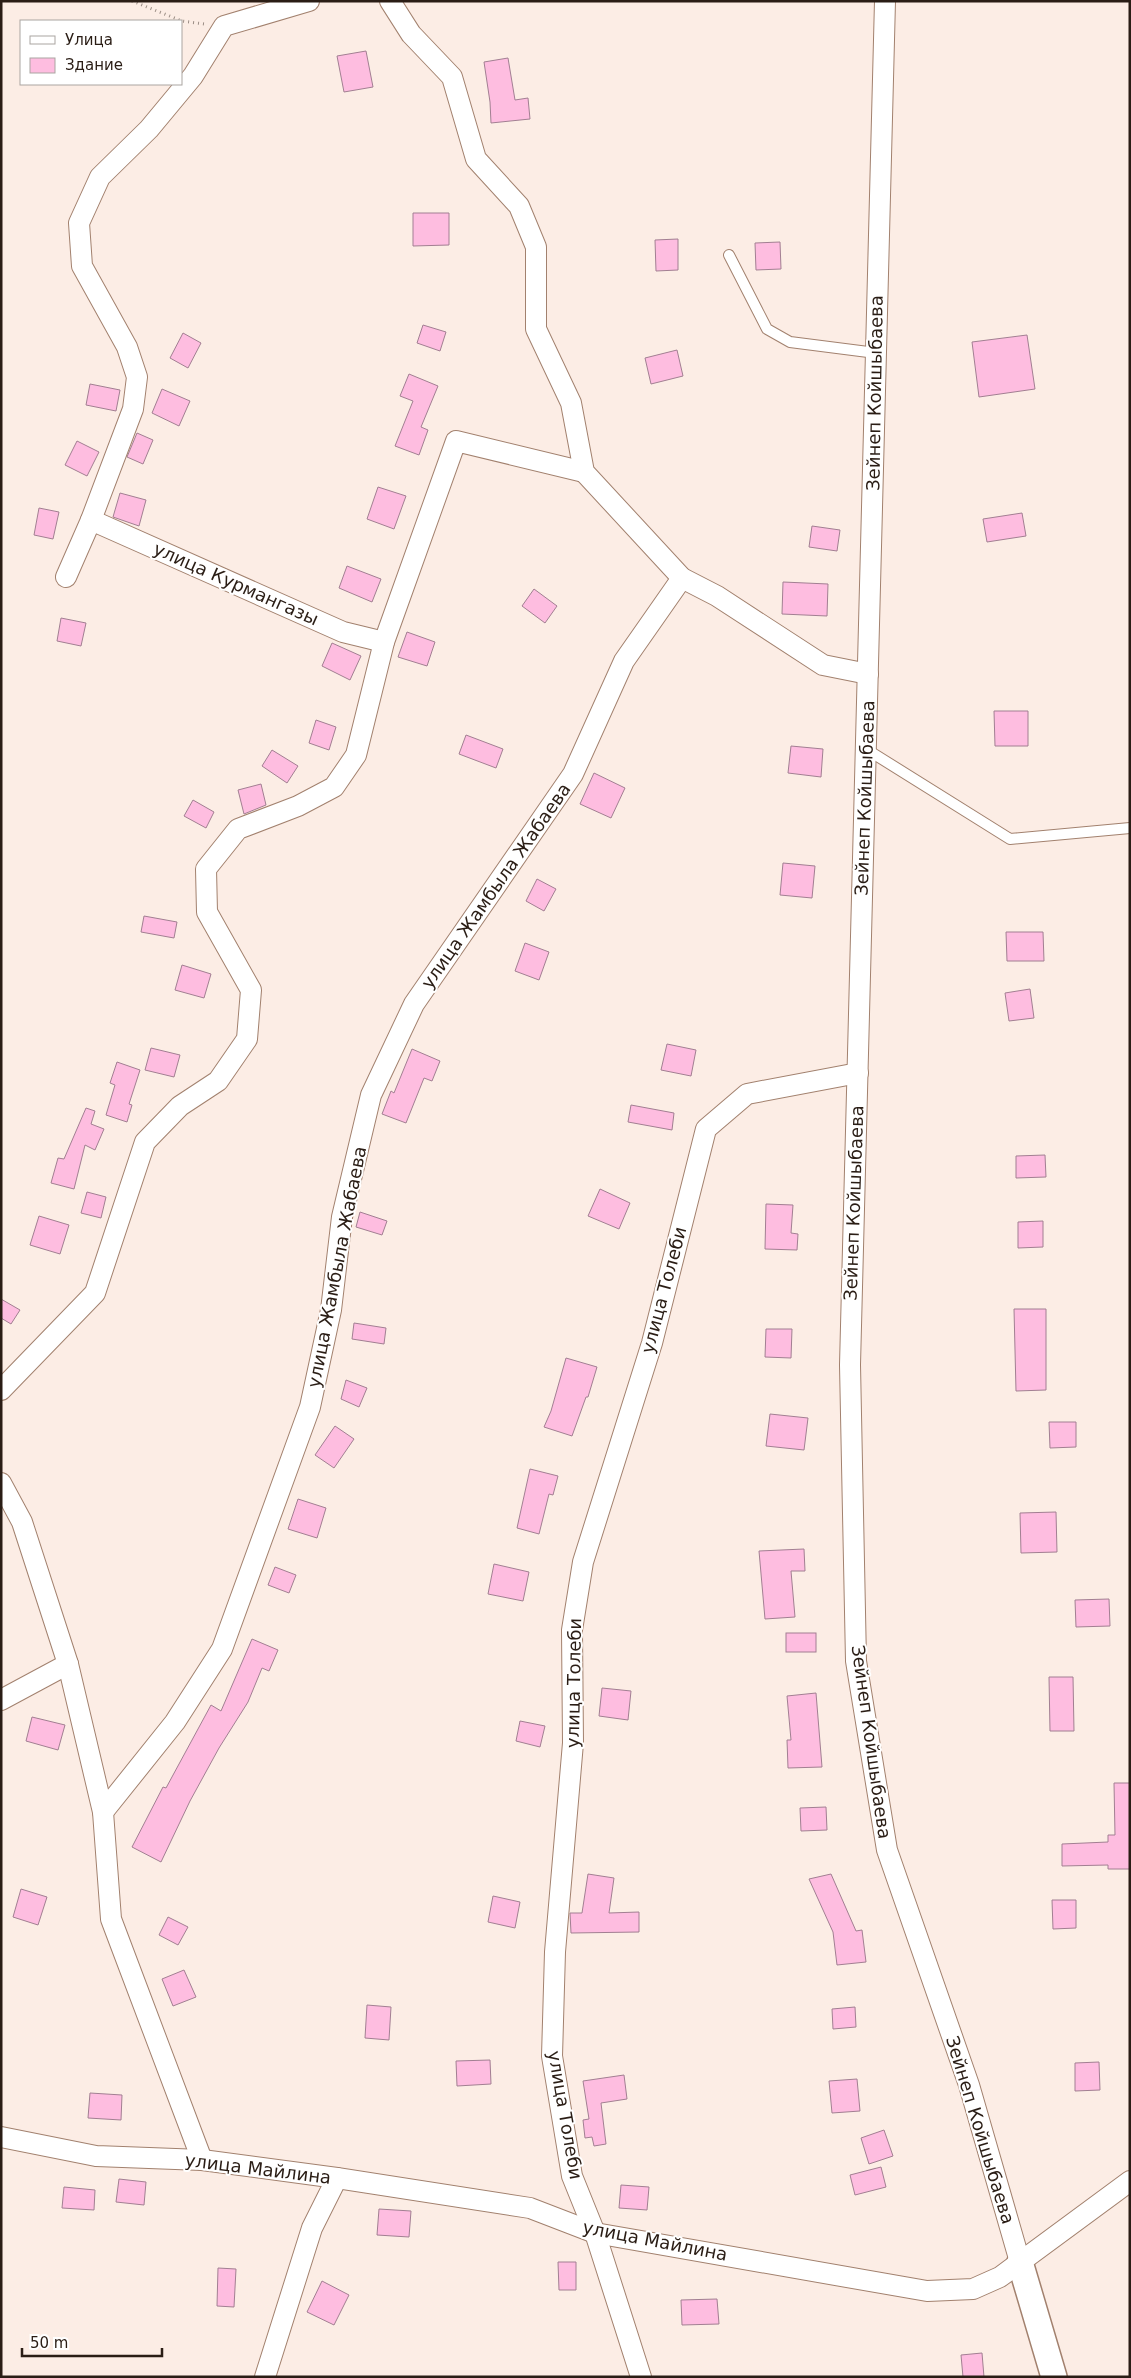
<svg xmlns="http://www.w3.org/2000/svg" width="1131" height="2378" viewBox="0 0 1131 2378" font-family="'DejaVu Sans',sans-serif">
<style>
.building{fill:#febde0;stroke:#a27f92}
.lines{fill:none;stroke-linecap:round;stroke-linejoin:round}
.service-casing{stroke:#a2816e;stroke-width:12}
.minor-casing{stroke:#a2816e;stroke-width:22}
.tertiary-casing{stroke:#a2816e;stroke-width:28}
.path{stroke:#9b8d85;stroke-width:3;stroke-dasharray:1 4;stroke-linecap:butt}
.service{stroke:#fff;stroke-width:10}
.minor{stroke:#fff;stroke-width:20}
.tertiary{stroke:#fff;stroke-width:25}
.labels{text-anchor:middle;stroke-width:4;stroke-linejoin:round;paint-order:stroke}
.street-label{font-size:18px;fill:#2a1d15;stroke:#fff}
</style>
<rect width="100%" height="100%" fill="#fcede5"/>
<g class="building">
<polygon points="366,51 373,87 344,92 337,56"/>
<polygon points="508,58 515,100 528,98 530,119 491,123 490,102 484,62"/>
<polygon points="413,213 449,213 449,245 413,246"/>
<polygon points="678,239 678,270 656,271 655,240"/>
<polygon points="780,242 781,269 756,270 755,243"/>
<polygon points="423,325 446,332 440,351 417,343"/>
<polygon points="183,333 201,343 188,368 170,358"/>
<polygon points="1027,335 1035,389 979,397 972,342"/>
<polygon points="677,350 683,376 651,384 645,358"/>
<polygon points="409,374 438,386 421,427 428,430 419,455 395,446 413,401 400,396"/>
<polygon points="90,384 120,390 116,411 86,405"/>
<polygon points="162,389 190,401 179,426 152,413"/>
<polygon points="137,433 153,440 143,464 127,457"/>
<polygon points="77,441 99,452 87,476 65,465"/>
<polygon points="378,487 406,496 394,529 367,519"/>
<polygon points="120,493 146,500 139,526 113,517"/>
<polygon points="39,508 59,512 53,539 34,535"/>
<polygon points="1022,513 1026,536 987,542 983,519"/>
<polygon points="812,526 840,530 837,551 809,547"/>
<polygon points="347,566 381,579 372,602 339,588"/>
<polygon points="783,582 828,584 827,616 782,614"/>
<polygon points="534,589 557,606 545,623 522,606"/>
<polygon points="61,618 86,623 81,646 57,641"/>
<polygon points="407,632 435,642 427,666 398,657"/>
<polygon points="332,643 361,656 350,680 322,666"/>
<polygon points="994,711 1028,711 1028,746 995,746"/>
<polygon points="316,720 336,727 329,750 309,743"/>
<polygon points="466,735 503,749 496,768 459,754"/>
<polygon points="791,746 823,749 821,777 788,773"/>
<polygon points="272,750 298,766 287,783 262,766"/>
<polygon points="594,773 625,788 611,818 580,804"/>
<polygon points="261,784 266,805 244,814 238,790"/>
<polygon points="193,800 214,812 206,828 184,816"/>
<polygon points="783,863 815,866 812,898 780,895"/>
<polygon points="537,879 556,889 544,911 526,901"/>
<polygon points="144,916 177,922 174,938 141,932"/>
<polygon points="1006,932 1043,932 1044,961 1007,961"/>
<polygon points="525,943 549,952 539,980 515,971"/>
<polygon points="182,965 211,974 204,998 175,990"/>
<polygon points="1030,989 1034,1018 1009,1021 1005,993"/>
<polygon points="667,1044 696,1050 691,1076 661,1070"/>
<polygon points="151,1048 180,1055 174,1077 145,1070"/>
<polygon points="412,1049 440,1061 432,1081 424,1078 406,1123 382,1114 391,1091 394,1093"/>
<polygon points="117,1062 140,1070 129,1104 132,1105 127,1122 106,1115 115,1085 110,1083"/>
<polygon points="631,1105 674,1113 672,1130 628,1122"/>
<polygon points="86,1108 95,1111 91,1124 104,1129 95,1150 85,1145 74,1189 51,1183 58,1158 64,1159"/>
<polygon points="1045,1155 1046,1177 1016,1178 1016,1156"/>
<polygon points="600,1189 630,1203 619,1229 588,1216"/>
<polygon points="87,1192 106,1197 101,1218 81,1213"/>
<polygon points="766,1204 793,1205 791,1233 798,1234 797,1250 765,1249"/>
<polygon points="360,1212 387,1221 382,1235 356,1227"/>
<polygon points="39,1216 69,1225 60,1254 30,1245"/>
<polygon points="1043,1221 1043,1247 1018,1248 1018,1222"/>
<polygon points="1,1299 20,1310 11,1324 1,1318"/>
<polygon points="1014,1309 1046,1309 1046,1390 1016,1391"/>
<polygon points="354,1323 386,1328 384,1344 352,1339"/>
<polygon points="766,1329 792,1329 791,1358 765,1357"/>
<polygon points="566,1358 597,1367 588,1397 586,1397 572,1436 544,1427 551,1411"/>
<polygon points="346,1380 367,1388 359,1407 341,1399"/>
<polygon points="770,1414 808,1418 804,1450 766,1446"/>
<polygon points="1049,1422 1076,1422 1076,1447 1050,1448"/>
<polygon points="335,1426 354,1439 334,1468 315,1455"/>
<polygon points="530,1469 558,1476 553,1495 549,1494 539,1534 517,1528"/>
<polygon points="298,1499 326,1508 317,1538 288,1529"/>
<polygon points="1056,1512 1057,1552 1021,1553 1020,1513"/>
<polygon points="804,1549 805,1571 791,1571 795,1617 765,1619 759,1551"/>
<polygon points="494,1564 529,1572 523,1601 488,1594"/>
<polygon points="275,1567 296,1575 289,1593 268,1585"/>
<polygon points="1109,1599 1110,1626 1076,1627 1075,1600"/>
<rect x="786" y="1633" width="30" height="19"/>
<polygon points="252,1639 278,1650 269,1671 262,1668 248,1702 219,1748 190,1801 161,1862 132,1847 163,1787 166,1788 211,1705 221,1711"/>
<polygon points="1049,1677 1073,1677 1074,1731 1050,1731"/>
<polygon points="602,1688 631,1691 628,1720 599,1716"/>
<polygon points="816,1693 822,1767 788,1768 787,1740 791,1740 787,1696"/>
<polygon points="32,1717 65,1725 58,1750 26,1741"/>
<polygon points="520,1721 545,1726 540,1747 516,1741"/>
<polygon points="1114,1783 1130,1783 1130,1869 1108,1869 1108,1865 1062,1866 1062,1844 1108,1842 1108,1835 1115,1835"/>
<polygon points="826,1807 827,1830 801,1831 800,1808"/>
<polygon points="588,1874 614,1878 609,1913 639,1912 639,1932 571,1933 570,1913 582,1913"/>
<polygon points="831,1874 856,1931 862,1930 866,1962 837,1965 833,1932 809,1879"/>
<polygon points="21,1889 47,1897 38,1925 13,1917"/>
<polygon points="493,1896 520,1902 515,1928 488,1922"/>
<polygon points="1052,1900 1076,1900 1076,1928 1053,1929"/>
<polygon points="168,1917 188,1927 178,1945 159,1935"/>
<polygon points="184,1970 196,1997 173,2006 162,1979"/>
<polygon points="367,2005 391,2007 389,2040 365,2038"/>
<polygon points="855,2007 856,2027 833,2029 832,2009"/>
<polygon points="490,2060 491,2084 457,2086 456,2061"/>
<polygon points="1099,2062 1100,2090 1075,2091 1075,2063"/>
<polygon points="624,2075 627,2099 601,2103 606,2144 594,2146 592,2137 585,2138 583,2120 589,2119 583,2081"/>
<polygon points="857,2079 860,2111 832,2113 829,2081"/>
<polygon points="90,2093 122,2095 121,2120 88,2118"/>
<polygon points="884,2130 893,2156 869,2164 861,2138"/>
<polygon points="881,2167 886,2187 855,2195 850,2175"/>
<polygon points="119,2179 146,2182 144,2205 116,2202"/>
<polygon points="621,2185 649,2187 647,2210 619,2208"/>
<polygon points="64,2187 95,2190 94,2210 62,2208"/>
<polygon points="379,2209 411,2211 409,2237 377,2235"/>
<polygon points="558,2262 576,2262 576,2290 559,2290"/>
<polygon points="218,2268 236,2269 234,2307 217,2306"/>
<polygon points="322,2281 349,2295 334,2325 307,2312"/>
<polygon points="717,2299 719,2324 682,2325 681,2300"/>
<polygon points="982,2353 984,2377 963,2377 961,2355"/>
</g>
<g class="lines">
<g class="service-casing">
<g id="service">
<polyline points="729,255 767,329 790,342 876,353"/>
<polyline points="866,749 1010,839 1130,828"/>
</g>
</g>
<g class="minor-casing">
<g id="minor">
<polyline points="390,1 411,34 452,77 476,159 519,206 536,247 536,329 571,403 584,472 682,578 717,596 823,665 868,674"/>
<polyline points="885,1 850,1365 856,1661 887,1850 969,2085 1020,2262"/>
<polyline points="91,520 343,632 384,642"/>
<polyline points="66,577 91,520 133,409 137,377 127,347 82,266 79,223 100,177 149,129 193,76 224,26 309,1"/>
<polyline points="1,1390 95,1293 145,1142 180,1106 218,1081 247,1039 251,990 207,912 206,869 238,829 298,806 334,787 356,755 384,642 456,441 584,472"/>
<polyline points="1,1483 22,1522 68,1664 103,1812 111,1919 202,2160"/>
<polyline points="1,1700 68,1664"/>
<polyline points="103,1812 175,1722 222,1649 310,1407 331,1310 342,1217 371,1095 414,1004 573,774 624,661 682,578"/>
<polyline points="1,2137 96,2156 202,2160 337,2178 530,2208 595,2233 927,2291 973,2289 1000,2277 1130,2181"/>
<polyline points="265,2377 312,2228 337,2178"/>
<polyline points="641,2377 595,2233 572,2176 552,2056 555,1952 573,1743 572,1630 583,1562 652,1343 706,1129 747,1094 858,1073"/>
</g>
</g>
<g class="tertiary-casing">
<polyline id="tertiary" points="1020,2262 1054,2377"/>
</g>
<polyline class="path" points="132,1 182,21 204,24"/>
<use href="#service" class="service"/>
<use href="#minor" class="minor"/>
<use href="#tertiary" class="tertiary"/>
</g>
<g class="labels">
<g class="street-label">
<text transform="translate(875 393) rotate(-89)" y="6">Зейнеп Койшыбаева</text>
<text transform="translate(236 584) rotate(24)" y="6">улица Курмангазы</text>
<text transform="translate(865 798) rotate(-88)" y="6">Зейнеп Койшыбаева</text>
<text transform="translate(496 886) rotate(-55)" y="6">улица Жамбыла Жабаева</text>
<text transform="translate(854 1203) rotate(-88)" y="6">Зейнеп Койшыбаева</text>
<text transform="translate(337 1267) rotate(-79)" y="6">улица Жамбыла Жабаева</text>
<text transform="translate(664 1290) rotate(-75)" y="6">улица Толеби</text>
<text transform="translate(574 1683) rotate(-89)" y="6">улица Толеби</text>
<text transform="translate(871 1742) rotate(82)" y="6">Зейнеп Койшыбаева</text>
<text transform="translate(565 2115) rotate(80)" y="6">улица Толеби</text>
<text transform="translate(980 2130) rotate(73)" y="6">Зейнеп Койшыбаева</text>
<text transform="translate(258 2169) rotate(7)" y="6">улица Майлина</text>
<text transform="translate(655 2241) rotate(11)" y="6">улица Майлина</text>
</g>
</g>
<rect width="1131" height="2378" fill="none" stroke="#2a1d15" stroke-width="5"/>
<rect x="20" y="20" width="162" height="65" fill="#ffffff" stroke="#aaa5a1"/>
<rect x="30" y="36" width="25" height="8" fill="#ffffff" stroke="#aaa5a1"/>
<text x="65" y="45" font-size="15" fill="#2a1d15">Улица</text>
<rect x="30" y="58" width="25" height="15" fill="#febde0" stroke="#aaa5a1"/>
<text x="65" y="70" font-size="15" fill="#2a1d15">Здание</text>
<path d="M22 2348v8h140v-8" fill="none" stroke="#2a1d15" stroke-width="2.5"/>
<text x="30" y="2348" font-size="15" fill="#2a1d15" stroke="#ffffff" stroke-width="4" paint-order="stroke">50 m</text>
</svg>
